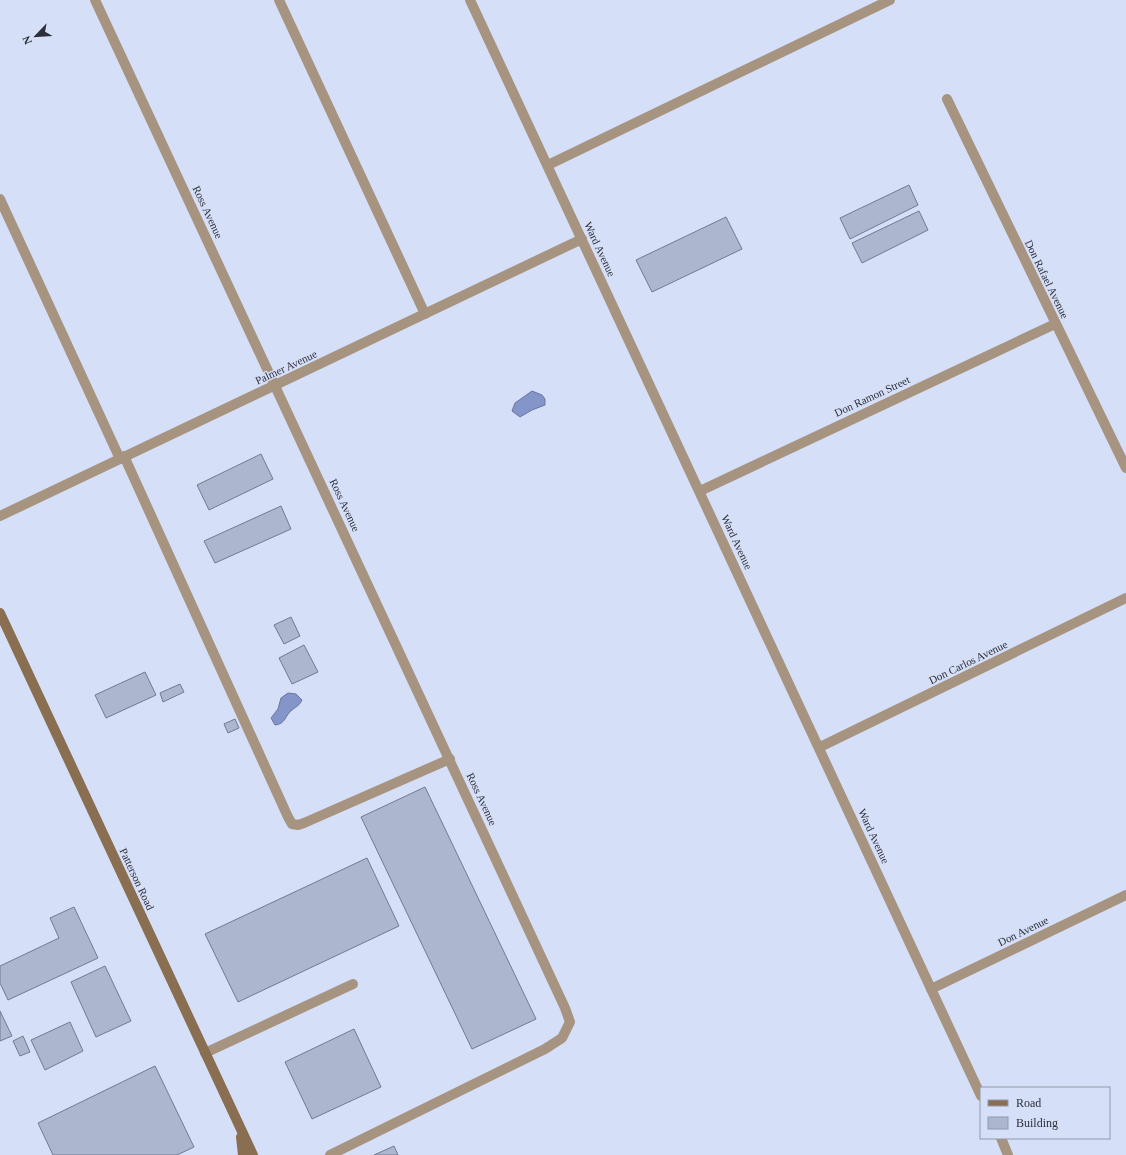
<svg xmlns="http://www.w3.org/2000/svg" width="1126" height="1155" viewBox="0 0 1126 1155" font-family="Georgia,serif">
<style>
.water{fill:#8495c9;stroke:#6a769e}
.building{fill:#adb6cf;stroke:#727a91}
.lines{fill:none;stroke-linecap:round;stroke-linejoin:round}
.lane{stroke:#a69380;stroke-width:10}
.street{stroke:#a69380;stroke-width:10}
.secondary{stroke:#896e51;stroke-width:10}
.labels{text-anchor:middle;stroke-width:3;stroke-linejoin:round;paint-order:stroke}
.street-label{font-size:11px;fill:#2c2f39;stroke:#d6dff8}
</style>
<rect width="100%" height="100%" fill="#d6dff8"/>
<g class="water">
<polygon points="532,391 542,395 545,399 545,405 532,410 520,417 512,411 515,403"/>
<path d="M288,693L296,694L302,700C299,706 297,706 292,710C285,715 286,724 275,725L271,718L278,709L281,698Z"/>
</g>
<g class="building">
<polygon points="909,185 918,205 850,239 840,218"/>
<polygon points="919,211 928,230 862,263 852,243"/>
<polygon points="726,217 742,249 652,292 636,260"/>
<polygon points="261,454 273,479 209,510 197,485"/>
<polygon points="281,506 291,529 215,563 204,541"/>
<polygon points="291,617 300,636 284,644 274,625"/>
<polygon points="304,645 318,672 292,684 279,658"/>
<polygon points="145,672 156,695 106,718 95,695"/>
<polygon points="180,684 184,692 163,702 160,693"/>
<polygon points="235,719 239,728 228,733 224,724"/>
<polygon points="425,787 536,1019 472,1049 361,817"/>
<polygon points="367,858 399,926 238,1002 205,934"/>
<polygon points="74,907 98,958 8,1000 0,983 0,966 59,938 50,918"/>
<polygon points="105,966 131,1021 96,1037 71,982"/>
<polygon points="0,1011 12,1036 0,1041"/>
<polygon points="70,1022 83,1051 45,1070 31,1040"/>
<polygon points="354,1029 381,1087 312,1119 285,1062"/>
<polygon points="23,1036 30,1052 20,1056 13,1041"/>
<polygon points="155,1066 194,1147 177,1155 53,1155 38,1123"/>
<polygon points="394,1146 398,1155 374,1155"/>
</g>
<g class="lines">
<g class="lane">
<polyline points="279,0 425,314"/>
<polyline points="0,199 120,459"/>
<polyline points="124,456 288,817 292,824 298,825 304,823 450,759"/>
<polyline points="205,1053 353,984"/>
</g>
<g class="street">
<polyline points="95,0 565,1008 570,1022 562,1038 545,1049 330,1155"/>
<polyline points="470,0 981,1096"/>
<polyline points="947,99 1126,468"/>
<polyline points="548,165 890,0"/>
<polyline points="700,491 1055,324"/>
<polyline points="0,516 582,239"/>
<polyline points="820,747 1126,598"/>
<polyline points="931,989 1126,895"/>
<polyline points="1001,1138 1008,1155"/>
</g>
<g class="secondary">
<polyline points="0,613 253,1155"/>
<polyline points="241,1137 243,1155"/>
</g>
</g>
<g class="labels">
<g class="street-label">
<text transform="translate(208 212) rotate(65)" y="4">Ross Avenue</text>
<text transform="translate(600 249) rotate(65)" y="4">Ward Avenue</text>
<text transform="translate(1047 279) rotate(64)" y="4">Don Rafael Avenue</text>
<text transform="translate(286 367) rotate(-25)" y="4">Palmer Avenue</text>
<text transform="translate(872 396) rotate(-25)" y="4">Don Ramon Street</text>
<text transform="translate(345 505) rotate(65)" y="4">Ross Avenue</text>
<text transform="translate(737 542) rotate(65)" y="4">Ward Avenue</text>
<text transform="translate(968 662) rotate(-26)" y="4">Don Carlos Avenue</text>
<text transform="translate(482 799) rotate(65)" y="4">Ross Avenue</text>
<text transform="translate(874 836) rotate(65)" y="4">Ward Avenue</text>
<text transform="translate(137 879) rotate(65)" y="4">Patterson Road</text>
<text transform="translate(1023 931) rotate(-26)" y="4">Don Avenue</text>
</g>
</g>
<rect x="980" y="1087" width="130" height="52" fill="#d6dff8" stroke="#9299ac"/>
<rect x="988" y="1100" width="20" height="6" fill="#896e51" stroke="#9299ac"/>
<text x="1016" y="1107" font-size="12" fill="#2c2f39">Road</text>
<rect x="988" y="1117" width="20" height="12" fill="#adb6cf" stroke="#9299ac"/>
<text x="1016" y="1127" font-size="12" fill="#2c2f39">Building</text>
<g transform="translate(36 36) rotate(245)" stroke="#d6dff8" stroke-width="3" paint-order="stroke">
<path d="M0-3L7 15L0 10L-7 15Z" fill="#2c2f39"/>
<text y="-6" font-size="11" font-weight="bold" text-anchor="middle" fill="#2c2f39">N</text>
</g>
</svg>
